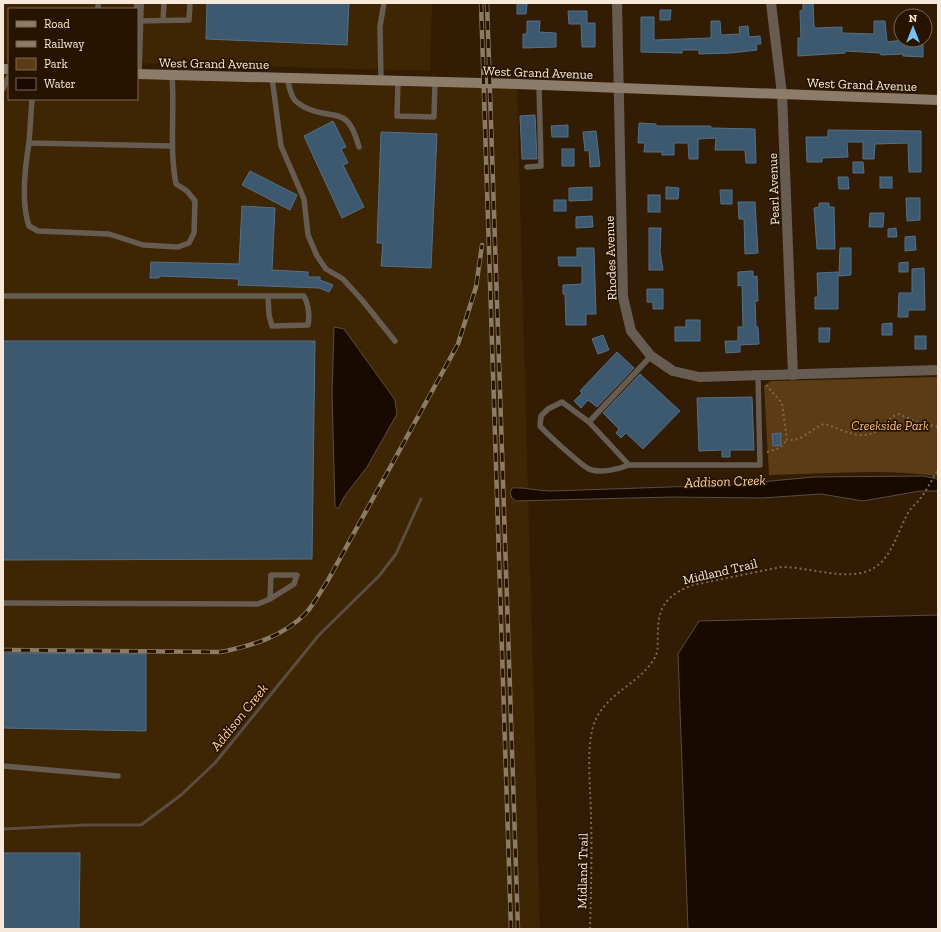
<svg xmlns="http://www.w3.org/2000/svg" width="941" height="932" viewBox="0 0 941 932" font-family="'Zilla Slab',serif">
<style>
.built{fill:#3e2503}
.green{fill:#5b3c14}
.water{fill:#180a00;stroke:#5b4d41}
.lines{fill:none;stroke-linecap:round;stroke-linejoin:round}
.stream{stroke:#5b4d41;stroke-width:3}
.building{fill:#3d596f;stroke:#547087}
.path{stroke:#7c6954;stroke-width:2;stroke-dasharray:2 3;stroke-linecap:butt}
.service{stroke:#675c51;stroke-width:5.5}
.minor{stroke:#675c51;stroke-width:10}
.secondary{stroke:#8e7c6b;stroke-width:10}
.rail-casing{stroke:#8c7b66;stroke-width:4.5}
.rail{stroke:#271400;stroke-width:3;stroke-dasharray:9;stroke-linecap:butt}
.labels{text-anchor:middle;stroke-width:3.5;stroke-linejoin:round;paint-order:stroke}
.street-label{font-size:13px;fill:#f7e9da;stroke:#271400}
.park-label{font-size:13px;font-style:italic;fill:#f6c083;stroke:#271400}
.water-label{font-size:14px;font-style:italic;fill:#fbd2a5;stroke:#271400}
</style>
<rect width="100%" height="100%" fill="#321d04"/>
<g class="built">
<polygon points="3,3 432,3 430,71 137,63 137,9 9,9 9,60 3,60"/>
<polygon points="3,68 9,68 9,99 137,99 137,73 517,87 540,929 3,929"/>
</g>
<path class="green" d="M938,377V476C883,468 824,474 769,475L764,386L771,381Z"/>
<g class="water">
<polygon points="334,327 344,329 388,390 395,400 397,414 367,467 344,497 338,509 335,506 332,393"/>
<path d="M923,476L938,479V491H920L863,501L821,494L762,498L672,497L516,501L512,498L510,493L512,488C525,487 538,491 552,491L728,485L814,477Z"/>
<polygon points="938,615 938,929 688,929 678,654 699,621"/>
</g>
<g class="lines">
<polyline class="stream" points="3,829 86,825 141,825 181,795 215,763 319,635 379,576 396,554 421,499"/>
</g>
<g class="building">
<polygon points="207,3 349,3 347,45 206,39"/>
<polygon points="517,3 527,4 526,14 517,14"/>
<polygon points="803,3 813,3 814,26 816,28 842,27 842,33 874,34 874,21 885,21 887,42 904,40 923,42 923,57 903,56 903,54 881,55 880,53 845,51 845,53 798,56 798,38 801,38 800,11 803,10"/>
<polygon points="660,10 671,10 670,20 660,20"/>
<polygon points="568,11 587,11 587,23 595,23 595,47 582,47 581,24 569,24"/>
<polygon points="641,17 654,17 654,40 711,38 711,21 720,21 721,35 740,34 739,27 748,26 749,37 760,36 761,44 756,44 757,50 730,53 699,54 699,50 682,50 682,53 641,52"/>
<polygon points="527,21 540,21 539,32 556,33 556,47 523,48 523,34 527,34"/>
<polygon points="535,115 537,159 522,159 520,116"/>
<polygon points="333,121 346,147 341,149 348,163 343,165 364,207 342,218 304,136"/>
<polygon points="639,123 656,124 656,126 711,126 711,128 755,129 756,163 746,163 745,150 715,150 716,138 698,139 698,159 689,159 688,143 674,143 674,155 662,155 662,152 644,152 645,143 638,143"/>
<polygon points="568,125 568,137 552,137 551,126"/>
<polygon points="828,130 921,131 921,172 909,172 908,143 875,144 874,159 863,159 863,142 847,142 848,157 822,158 822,162 807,162 806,137 828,137"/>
<polygon points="596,131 600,166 590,167 589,150 585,151 583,132"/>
<polygon points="381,132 437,134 431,268 381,266 383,243 377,243"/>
<rect x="562" y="149" width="12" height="17"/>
<polygon points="853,162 863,162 864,173 853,173"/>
<polygon points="250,171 297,195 290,210 242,185"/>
<polygon points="838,177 848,177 849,189 839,189"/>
<rect x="880" y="177" width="12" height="11"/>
<polygon points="592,187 592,200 569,201 569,188"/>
<polygon points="666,187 679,188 678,199 666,199"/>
<polygon points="720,190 732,190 732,204 721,204"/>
<rect x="648" y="195" width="12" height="17"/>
<polygon points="906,198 920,198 920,220 907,221"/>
<rect x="554" y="200" width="12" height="11"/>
<polygon points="738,202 755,202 758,253 745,254 744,219 739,219"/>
<polygon points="819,203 829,203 829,207 834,207 835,249 817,249 814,208 819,207"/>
<polygon points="242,206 275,208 272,270 308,272 308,277 320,277 320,280 333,285 329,292 319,288 238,285 239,279 159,276 159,278 150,278 151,262 239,264"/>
<polygon points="870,213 884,213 883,227 869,227"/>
<polygon points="592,216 593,227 576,228 576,217"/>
<polygon points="649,228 661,228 660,252 663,270 649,270"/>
<polygon points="896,228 897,237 888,237 888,229"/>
<polygon points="915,236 916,250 905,251 905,237"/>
<polygon points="577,248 594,248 596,314 586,314 586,325 566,325 565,294 563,294 563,285 582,284 582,266 559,266 558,257 577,257"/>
<polygon points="840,248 851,248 851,275 839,276"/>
<polygon points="908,262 908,272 899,272 899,263"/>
<polygon points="924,268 925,310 908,310 908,317 898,317 899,293 912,293 912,269"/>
<polygon points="753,271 753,277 757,276 758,301 755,301 756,327 758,327 759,344 740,345 740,352 726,353 725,341 738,341 738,327 743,327 742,285 738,286 738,272"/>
<polygon points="838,272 838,309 815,309 815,297 818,297 817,273"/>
<polygon points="647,289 663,289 663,309 653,309 653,302 647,302"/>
<polygon points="686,320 700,320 700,341 675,341 675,327 686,327"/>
<polygon points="892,323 892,335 882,335 882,324"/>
<polygon points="819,328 830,328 829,342 819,342"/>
<polygon points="603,335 609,350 598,354 592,339"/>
<rect x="915" y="336" width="11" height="13"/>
<polygon points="3,341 315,341 312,559 3,560"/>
<polygon points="617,352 634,368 597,407 588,400 581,408 574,401 582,393 580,391"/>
<polygon points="640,374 680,411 643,449 626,433 621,438 616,433 619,429 603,413"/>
<polygon points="752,397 754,450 730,450 730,457 722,457 722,450 699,451 697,398"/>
<polygon points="781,433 781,445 773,446 772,434"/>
<polygon points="3,653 146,654 146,731 3,728"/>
<polygon points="3,853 80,853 79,929 3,929"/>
</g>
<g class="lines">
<g class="path">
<path d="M766,385L782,403L787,440C803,442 811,428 824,424C841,428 859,442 877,431C886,425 888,417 899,414L914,421L938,427"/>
<polyline points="767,452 780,448 787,440"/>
<path d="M590,929C591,892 592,854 591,817C591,791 585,744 595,721C608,691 645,681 656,655C659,648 657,639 658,631C658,605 669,594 693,585L781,567C806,567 837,578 861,573C890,567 895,537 907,515C910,508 916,504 920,499C927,490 932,479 938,470"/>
</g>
<g class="service">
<polyline points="98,9 98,3"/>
<polyline points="163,20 164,3"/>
<polyline points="137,21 189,20 190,3"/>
<polyline points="272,78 281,146 304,199 308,235 317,256 326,269 343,279 362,300 395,341"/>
<path d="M287,78C289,84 290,94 294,99C296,102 301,105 304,107C335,122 347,103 359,147"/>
<polyline points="381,80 380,26 384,3"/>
<polyline points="398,81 397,116 434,117 435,82"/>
<polyline points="3,89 9,76"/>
<polyline points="32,99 29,143 172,146"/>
<path d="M29,143C25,167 21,203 29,226L38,231L109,234L143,245L178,247L189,243L194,233L195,201L187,191L176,184C169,148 175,112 172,75"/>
<polyline points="527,167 541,166 539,85"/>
<path d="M3,296H304C309,306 310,314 308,325L272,326L269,315L268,296"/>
<polyline points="651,356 589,422 629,465 760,465 758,376"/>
<path d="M589,422L562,402L548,409L541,416L540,426C546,433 582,466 589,469C599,474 619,469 629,465"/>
<polyline points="3,603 258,604 270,599 294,584 297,575 271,575 270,599"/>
<polyline points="3,766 118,776"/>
</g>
<g class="minor">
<polyline points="617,3 623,297 631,331 651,356 673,371 699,377 938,370"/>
<polyline points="771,3 782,94 793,375"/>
<polyline points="137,68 139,3"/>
</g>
<g class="secondary">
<polyline points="3,69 9,69"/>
<polyline points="137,74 517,84 938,100"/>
</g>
<g class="rail-casing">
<g id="rail">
<polyline points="481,3 511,929"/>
<polyline points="487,3 518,929"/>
<path d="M3,650L221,652C252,646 284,636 306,613C314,604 320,592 327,582L458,344L476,287L482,245"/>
</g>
</g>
<use href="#rail" class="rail"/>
</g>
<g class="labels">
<g class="street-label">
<text transform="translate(214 63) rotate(1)" y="5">West Grand Avenue</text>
<text transform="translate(538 72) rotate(2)" y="5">West Grand Avenue</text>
<text transform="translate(862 84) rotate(2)" y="5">West Grand Avenue</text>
<text transform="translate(773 189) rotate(-92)" y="5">Pearl Avenue</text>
<text transform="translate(610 258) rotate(-92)" y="5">Rhodes Avenue</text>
<text transform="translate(720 571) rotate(-13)" y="5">Midland Trail</text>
<text transform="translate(582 871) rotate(-89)" y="5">Midland Trail</text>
</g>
<g class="park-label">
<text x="890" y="430">Creekside Park</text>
</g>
<g class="water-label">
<text transform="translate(725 481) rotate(-2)" y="5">Addison Creek</text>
<text transform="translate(239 717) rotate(-51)" y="5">Addison Creek</text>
</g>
</g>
<rect width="941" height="932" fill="none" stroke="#f7e9da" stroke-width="8"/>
<rect x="8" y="8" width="130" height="92" fill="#271400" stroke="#7a6957"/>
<rect x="16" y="21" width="20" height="6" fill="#8e7c6b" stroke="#7a6957"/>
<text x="44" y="28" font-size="12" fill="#f7e9da">Road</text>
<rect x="16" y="41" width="20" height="6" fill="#8c7b66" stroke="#7a6957"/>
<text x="44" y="48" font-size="12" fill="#f7e9da">Railway</text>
<rect x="16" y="58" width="20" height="12" fill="#5b3c14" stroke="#7a6957"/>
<text x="44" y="68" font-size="12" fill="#f7e9da">Park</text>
<rect x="16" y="78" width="20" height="12" fill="#180a00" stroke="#7a6957"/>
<text x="44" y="88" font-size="12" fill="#f7e9da">Water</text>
<g transform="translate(913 28)"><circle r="19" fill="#271400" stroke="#7a6957"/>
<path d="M0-3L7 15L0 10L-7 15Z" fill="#78bff8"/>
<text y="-6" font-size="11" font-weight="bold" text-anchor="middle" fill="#f7e9da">N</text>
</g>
</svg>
